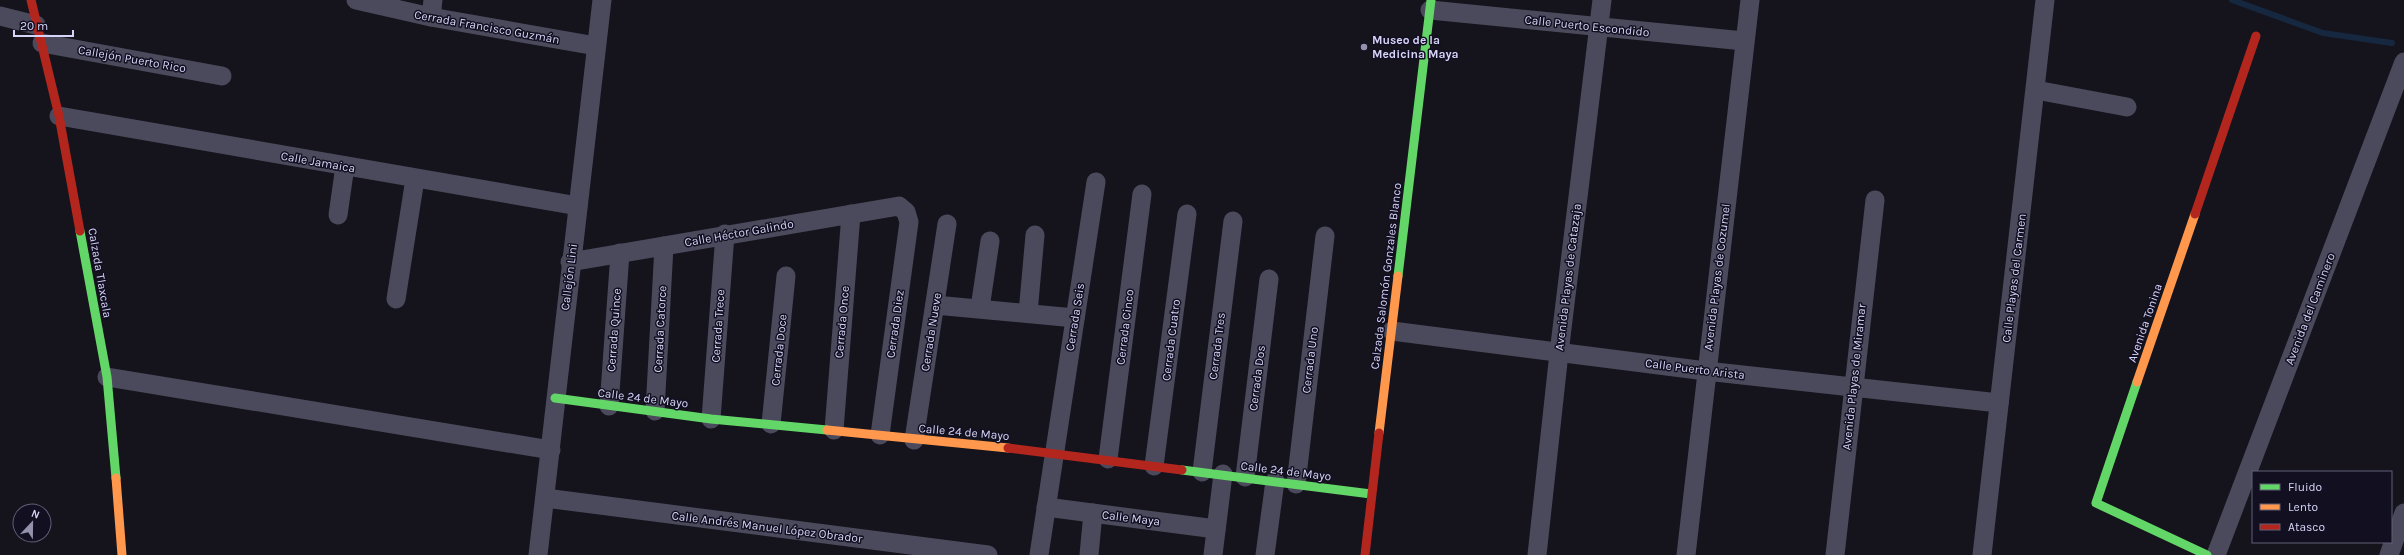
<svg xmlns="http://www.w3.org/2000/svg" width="2404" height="555" viewBox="0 0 2404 555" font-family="Karla,sans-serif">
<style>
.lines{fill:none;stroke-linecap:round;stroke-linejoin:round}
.stream{stroke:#162840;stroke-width:6}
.street{stroke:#4a4a5c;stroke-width:19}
.fast{stroke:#63d668;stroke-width:9}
.slow{stroke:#ff974d;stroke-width:9}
.jam{stroke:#b3261e;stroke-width:9}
.poi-dot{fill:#9391ac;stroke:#121020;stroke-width:1.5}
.labels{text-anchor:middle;stroke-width:3;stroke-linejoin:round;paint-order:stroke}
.street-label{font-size:12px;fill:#d7d4f9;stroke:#121020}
.poi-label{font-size:12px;font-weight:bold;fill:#d7d4f9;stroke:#121020;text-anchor:start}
</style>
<rect width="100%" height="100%" fill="#15141c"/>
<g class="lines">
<polyline class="stream" points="2232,0 2323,33 2392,43"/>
<g class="street">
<polyline points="356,0 431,17 596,46"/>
<polyline points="1430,10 1744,41"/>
<polyline points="0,16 36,25"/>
<polyline points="431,17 433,0"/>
<polyline points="42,43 222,76"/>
<polyline points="2036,90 2127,107"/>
<polyline points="59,116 578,206"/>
<polyline points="338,215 345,166"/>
<polyline points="570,262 899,206 906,212 909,222 880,435"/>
<polyline points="396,299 415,179"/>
<polyline points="935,305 1075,318"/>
<polyline points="980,308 990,241"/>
<polyline points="1028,313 1035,235"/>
<polyline points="1392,331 1706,371 1999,403"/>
<polyline points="107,377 551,450"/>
<polyline points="609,406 620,253"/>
<polyline points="655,411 664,246"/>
<polyline points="711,419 725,234"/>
<polyline points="771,424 786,276"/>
<polyline points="834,430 851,214"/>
<polyline points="914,440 947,224"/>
<polyline points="1108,459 1142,194"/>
<polyline points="1154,466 1187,214"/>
<polyline points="1202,472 1233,221"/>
<polyline points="1245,477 1269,279"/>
<polyline points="1296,484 1325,236"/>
<polyline points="545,498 988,555"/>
<polyline points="1046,507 1216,529"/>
<polyline points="538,555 602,0"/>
<polyline points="1039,555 1096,182"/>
<polyline points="1089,555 1093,513"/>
<polyline points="1213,555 1223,474"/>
<polyline points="1265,555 1275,481"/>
<polyline points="1537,555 1559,353 1602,0"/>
<polyline points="1686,555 1750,0"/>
<polyline points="1835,555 1875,200"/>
<polyline points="1982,555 2045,0"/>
<polyline points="2216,555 2404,62"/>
<polyline points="2389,555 2404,513"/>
</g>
<g class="fast">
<polyline points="80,231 107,377 116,478"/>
<polyline points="1398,276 1431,0"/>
<polyline points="2137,382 2096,503 2207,555"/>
<polyline points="555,398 711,419 827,430"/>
<polyline points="1182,470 1371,494"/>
</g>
<g class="slow">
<polyline points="2137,382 2195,214"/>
<polyline points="827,430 1008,448"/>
<polyline points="1379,433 1398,276"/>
<polyline points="116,478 122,555"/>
</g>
<g class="jam">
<polyline points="31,0 59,116 80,231"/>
<polyline points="2195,214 2256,36"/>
<polyline points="1008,448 1182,470"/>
<polyline points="1365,555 1379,433"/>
</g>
</g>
<circle class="poi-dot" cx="1364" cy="47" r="4"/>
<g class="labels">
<g class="street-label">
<text transform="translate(1587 26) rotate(6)" y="4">Calle Puerto Escondido</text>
<text transform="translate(487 27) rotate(10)" y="4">Cerrada Francisco Guzmán</text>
<text transform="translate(132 59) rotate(10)" y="4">Callejón Puerto Rico</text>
<text transform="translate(318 162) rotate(10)" y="4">Calle Jamaica</text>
<text transform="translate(739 233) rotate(-10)" y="4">Calle Héctor Galindo</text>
<text transform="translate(100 273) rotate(80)" y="4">Calzada Tlaxcala</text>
<text transform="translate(1386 276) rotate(-83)" y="4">Calzada Salomón Gonzales Blanco</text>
<text transform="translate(569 277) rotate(-83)" y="4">Callejón Lini</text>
<text transform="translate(1568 277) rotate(-83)" y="4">Avenida Playas de Catazaja</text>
<text transform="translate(1717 277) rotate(-83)" y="4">Avenida Playas de Cozumel</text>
<text transform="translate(2014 278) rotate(-83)" y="4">Calle Playas del Carmen</text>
<text transform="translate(2310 309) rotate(-69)" y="4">Avenida del Caminero</text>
<text transform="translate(1075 317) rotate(-81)" y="4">Cerrada Seis</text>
<text transform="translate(842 322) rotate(-85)" y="4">Cerrada Once</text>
<text transform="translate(2145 323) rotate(-71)" y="4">Avenida Tonina</text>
<text transform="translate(895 324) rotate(-82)" y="4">Cerrada Diez</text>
<text transform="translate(718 326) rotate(-86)" y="4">Cerrada Trece</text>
<text transform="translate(1125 327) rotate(-83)" y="4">Cerrada Cinco</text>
<text transform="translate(660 329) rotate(-87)" y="4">Cerrada Catorce</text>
<text transform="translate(614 330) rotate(-86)" y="4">Cerrada Quince</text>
<text transform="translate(931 332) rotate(-81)" y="4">Cerrada Nueve</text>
<text transform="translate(1171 340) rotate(-83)" y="4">Cerrada Cuatro</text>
<text transform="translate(1217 346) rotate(-83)" y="4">Cerrada Tres</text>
<text transform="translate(779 350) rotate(-84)" y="4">Cerrada Doce</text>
<text transform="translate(1310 360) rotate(-83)" y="4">Cerrada Uno</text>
<text transform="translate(1695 369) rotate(7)" y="4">Calle Puerto Arista</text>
<text transform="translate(1854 377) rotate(-84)" y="4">Avenida Playas de Miramar</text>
<text transform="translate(1257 378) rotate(-83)" y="4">Cerrada Dos</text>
<text transform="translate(643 398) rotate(7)" y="4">Calle 24 de Mayo</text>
<text transform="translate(964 432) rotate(5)" y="4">Calle 24 de Mayo</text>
<text transform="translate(1286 471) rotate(7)" y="4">Calle 24 de Mayo</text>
<text transform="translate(1131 518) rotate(7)" y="4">Calle Maya</text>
<text transform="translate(767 527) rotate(7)" y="4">Calle Andrés Manuel López Obrador</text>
</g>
<g class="poi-label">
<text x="1372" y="44">Museo de la<tspan x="1372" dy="14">Medicina Maya</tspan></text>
</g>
</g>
<rect x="2252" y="471" width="140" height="72" fill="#121020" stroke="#615e77"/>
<rect x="2260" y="484" width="20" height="6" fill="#63d668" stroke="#615e77"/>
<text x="2288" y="491" font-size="12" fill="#d7d4f9">Fluido</text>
<rect x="2260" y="504" width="20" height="6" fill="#ff974d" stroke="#615e77"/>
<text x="2288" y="511" font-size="12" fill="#d7d4f9">Lento</text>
<rect x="2260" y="524" width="20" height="6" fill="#b3261e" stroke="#615e77"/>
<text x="2288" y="531" font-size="12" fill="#d7d4f9">Atasco</text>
<g transform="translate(32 523) rotate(22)"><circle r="19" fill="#121020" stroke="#615e77"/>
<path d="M0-3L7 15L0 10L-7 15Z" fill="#9391ac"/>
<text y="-6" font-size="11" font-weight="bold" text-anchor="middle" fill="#d7d4f9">N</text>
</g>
<path d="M14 30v6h59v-6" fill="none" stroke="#d7d4f9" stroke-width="2"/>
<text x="20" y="30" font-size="12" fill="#d7d4f9" stroke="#121020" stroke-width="3" paint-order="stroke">20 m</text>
</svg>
